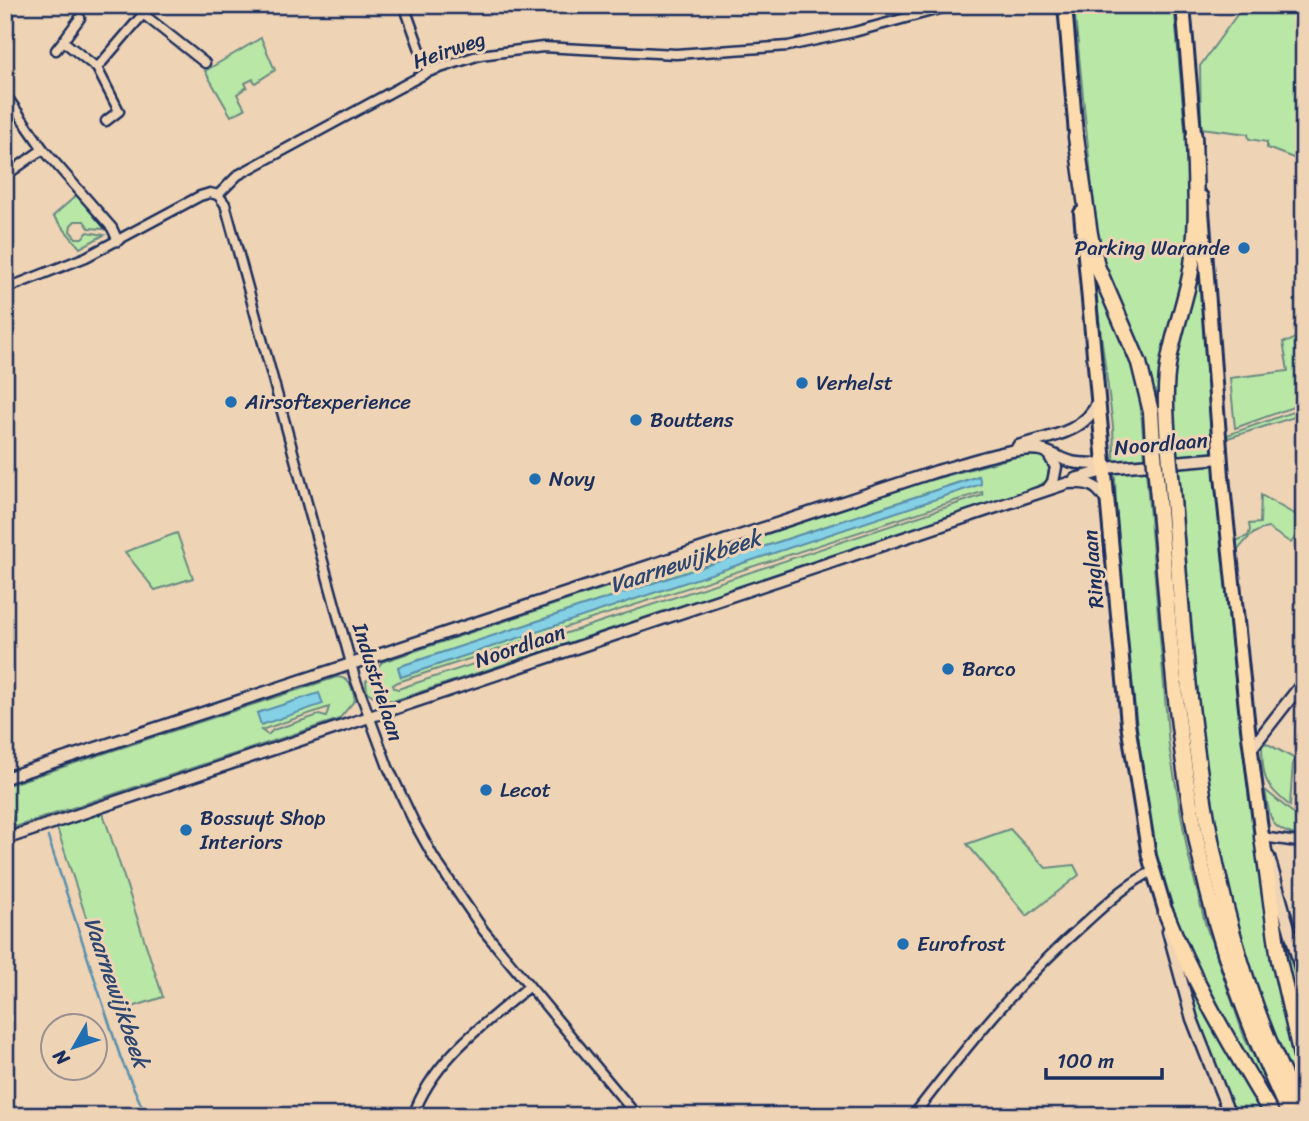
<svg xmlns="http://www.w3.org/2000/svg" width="1309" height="1121" viewBox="0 0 1309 1121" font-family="Sriracha,sans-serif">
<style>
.green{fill:#b9e7a6;stroke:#6a8b82;stroke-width:2;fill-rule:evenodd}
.water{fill:#84d0e4;stroke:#5a90ae;stroke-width:2}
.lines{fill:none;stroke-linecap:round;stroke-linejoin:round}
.stream{stroke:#5a90ae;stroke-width:2.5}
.minor-casing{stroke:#1b2f5e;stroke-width:13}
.tertiary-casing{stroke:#1b2f5e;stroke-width:15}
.primary-casing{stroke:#1b2f5e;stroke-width:18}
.motorway-casing{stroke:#1b2f5e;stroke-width:19}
.minor{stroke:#eed3b5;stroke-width:8}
.tertiary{stroke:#eed3b5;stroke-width:10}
.primary{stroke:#fddbac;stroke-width:12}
.motorway{stroke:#fddbac;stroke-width:14}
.motorway-bridge-casing{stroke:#1b2f5e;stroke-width:19;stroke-linecap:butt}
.motorway-bridge{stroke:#fddbac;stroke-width:14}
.poi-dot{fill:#1f6fb2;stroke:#eed3b5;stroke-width:2.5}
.labels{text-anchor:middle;stroke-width:6;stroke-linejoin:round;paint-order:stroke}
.street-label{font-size:21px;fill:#1b2f5e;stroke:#eed3b5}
.poi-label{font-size:21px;fill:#1b2f5e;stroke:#eed3b5;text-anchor:start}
.water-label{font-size:23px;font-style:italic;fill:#2b4772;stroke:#eed3b5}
</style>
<rect width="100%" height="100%" fill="#eed3b5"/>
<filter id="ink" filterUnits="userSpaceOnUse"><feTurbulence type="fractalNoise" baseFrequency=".0143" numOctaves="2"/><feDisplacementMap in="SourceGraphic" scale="14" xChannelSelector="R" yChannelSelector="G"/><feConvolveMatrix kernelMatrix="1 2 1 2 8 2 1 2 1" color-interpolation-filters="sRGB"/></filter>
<g filter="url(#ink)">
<g class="green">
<polygon points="1074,5 1174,5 1189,175 1191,231 1162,430 1158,431 1098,248"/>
<polygon points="1244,5 1304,5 1304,162 1267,148 1267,142 1249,139 1248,134 1201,128 1200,66"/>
<polygon points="261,38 275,70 255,83 253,79 245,83 247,87 237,94 245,109 231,116 205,71"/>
<polygon points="77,195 105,229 89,228 84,221 75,221 71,225 70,231 76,238 82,238 88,232 104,235 80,248 53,216"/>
<polygon points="1091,258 1138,375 1169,746 1188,854 1205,923 1245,1039 1284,1116 1278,1116 1198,975 1176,922 1157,867 1142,771 1118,557 1113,426"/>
<polygon points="1199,258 1229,623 1247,781 1268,921 1291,1043 1304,1084 1304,1102 1277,1043 1229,901 1204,770 1171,379"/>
<path d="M1304,312V403L1235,428L1230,378L1288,371L1283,342C1293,342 1295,338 1300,330L1294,326Z"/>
<polygon points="1304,408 1304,414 1228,438 1227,435"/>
<path d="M1022,455H1037L1048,461L1051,472L1045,482L1030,490L396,700H380L367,692L366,681L382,662L920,483ZM978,476L980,484L401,677L398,667ZM982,492L983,495L398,689L394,688L393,685L398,682Z"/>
<path d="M1261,495L1294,514L1304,503V524L1291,543L1268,528C1253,530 1246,540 1237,551L1236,541L1248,536L1250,530L1249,524L1260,523Z"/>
<polygon points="177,533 193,578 155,590 125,552"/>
<path d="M337,677C351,678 352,688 355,700L339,719L15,827L5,797V786ZM329,707L326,717L319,715L273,730L268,735L261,730Z"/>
<path d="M1266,743L1299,761L1293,762L1290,806C1264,784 1263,780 1262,746Z"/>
<path d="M1265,790L1304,822V837C1269,830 1271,822 1265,790Z"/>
<polygon points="103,813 163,997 117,1012 57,828"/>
<polygon points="1010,829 1046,868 1074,865 1079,875 1027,916 967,844"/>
<polygon points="1278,924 1304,1000 1304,1052"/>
<polygon points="1177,953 1267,1116 1235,1116 1202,1035"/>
</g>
<g class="water">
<polygon points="979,476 981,484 401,677 398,667"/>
<polygon points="319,693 323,704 261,725 257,713"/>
</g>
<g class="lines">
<polyline class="stream" points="48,837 121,1059 146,1116"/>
<g class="minor-casing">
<g id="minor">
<polyline points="404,5 428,72"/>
<polyline points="143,14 205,63"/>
<polyline points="80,18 63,41 97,68 119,111 106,121"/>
<polyline points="56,50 63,41"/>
<polyline points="97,68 151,5"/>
<polyline points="5,94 43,149 112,228 118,241"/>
<polyline points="5,176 43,149"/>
<polyline points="218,195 225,204 355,678 388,767 414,822 434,858 484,931 637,1116"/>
<polyline points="218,195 238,175 428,72 480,55 543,47 676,54 788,46 854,32 954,5"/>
<polyline points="5,289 86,257 200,196 210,193 218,195"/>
<polyline points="1262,837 1304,843"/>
<path d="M413,1116C433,1059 485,1024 528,987"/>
<path d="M913,1116C967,1046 1018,982 1085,923C1106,904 1127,884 1153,871"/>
</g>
</g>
<g class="tertiary-casing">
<g id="tertiary">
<path d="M1018,446C1048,437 1086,433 1098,401"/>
<polyline points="1075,479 1100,472 1104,468 1221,458"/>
<polyline points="1048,489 1053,482 1056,467 1048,453"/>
<polyline points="1251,749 1304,681"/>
<path d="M5,778L937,471C964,464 1015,445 1041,450C1052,453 1061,459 1072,462C1083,465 1095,461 1104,468"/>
<path d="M5,839L1068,483C1086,482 1096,483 1106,500"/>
<polyline points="1269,857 1304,981"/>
<polyline points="1168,931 1192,1019 1230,1116"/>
</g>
</g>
<g class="primary-casing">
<g id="primary">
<polyline points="1065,5 1077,146"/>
<polyline points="1183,5 1195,144"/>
<polyline points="1201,197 1222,476 1248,728 1262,837"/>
<polyline points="1081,213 1128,724 1149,856 1166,913"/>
</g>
</g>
<g class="motorway-casing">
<g id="motorway">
<polyline points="1076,137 1090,234 1097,266 1139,363 1151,412 1153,443"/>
<path d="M1168,441C1166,414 1164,387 1169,360C1174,332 1184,305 1190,276C1199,230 1195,182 1194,136"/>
<path d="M1172,486C1188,700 1201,923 1304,1116"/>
<path d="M1157,487C1169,622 1176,760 1208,892C1227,970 1256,1044 1290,1116"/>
<polyline points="1262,837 1279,960 1304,1069"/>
<path d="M1166,913C1194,985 1234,1050 1273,1116"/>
</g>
</g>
<use href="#minor" class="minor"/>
<use href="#tertiary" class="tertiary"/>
<use href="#primary" class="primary"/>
<use href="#motorway" class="motorway"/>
<g class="motorway-bridge-casing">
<g id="motorway-bridge">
<polyline points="1168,441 1172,486"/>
<polyline points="1153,443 1157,487"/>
</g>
</g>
<use href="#motorway-bridge" class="motorway-bridge"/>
</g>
</g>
<g class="poi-dot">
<circle cx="1244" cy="248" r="7"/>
<circle cx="802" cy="383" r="7"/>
<circle cx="231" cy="402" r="7"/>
<circle cx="636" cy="420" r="7"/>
<circle cx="535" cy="479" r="7"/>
<circle cx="948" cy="669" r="7"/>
<circle cx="486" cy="790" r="7"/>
<circle cx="186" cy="830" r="7"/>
<circle cx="903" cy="944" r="7"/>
</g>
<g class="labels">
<g class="street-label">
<text transform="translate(449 50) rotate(-19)" y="7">Heirweg</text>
<text transform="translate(1161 444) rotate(-5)" y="7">Noordlaan</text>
<text transform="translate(1093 569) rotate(-95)" y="7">Ringlaan</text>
<text transform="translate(520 646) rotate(-19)" y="7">Noordlaan</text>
<text transform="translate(378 682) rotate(72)" y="7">Industrielaan</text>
</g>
<g class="poi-label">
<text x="1230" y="255" text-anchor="end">Parking Warande</text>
<text x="816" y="390">Verhelst</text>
<text x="245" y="409">Airsoftexperience</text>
<text x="650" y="427">Bouttens</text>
<text x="549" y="486">Novy</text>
<text x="962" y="676">Barco</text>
<text x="500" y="797">Lecot</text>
<text x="200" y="825">Bossuyt Shop<tspan x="200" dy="24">Interiors</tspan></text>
<text x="917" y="951">Eurofrost</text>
</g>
<g class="water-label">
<text transform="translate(685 561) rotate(-18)" y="8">Vaarnewijkbeek</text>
<text transform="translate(117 992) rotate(71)" y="8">Vaarnewijkbeek</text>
</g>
</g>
<rect width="1309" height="1121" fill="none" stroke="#eed3b5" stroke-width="28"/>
<rect x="14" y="14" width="1281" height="1093" fill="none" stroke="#1b2f5e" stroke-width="2.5" filter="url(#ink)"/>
<g transform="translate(74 1047) rotate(231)"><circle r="33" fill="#eed3b5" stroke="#9a9192" stroke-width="2"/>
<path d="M0-5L12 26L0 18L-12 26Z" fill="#1f6fb2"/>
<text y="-10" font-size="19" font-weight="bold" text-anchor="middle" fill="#1b2f5e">N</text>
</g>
<path d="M1046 1068v10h116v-10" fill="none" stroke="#1b2f5e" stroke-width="3.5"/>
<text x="1057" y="1068" font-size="21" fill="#1b2f5e" stroke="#eed3b5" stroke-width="5" paint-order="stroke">100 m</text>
</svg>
